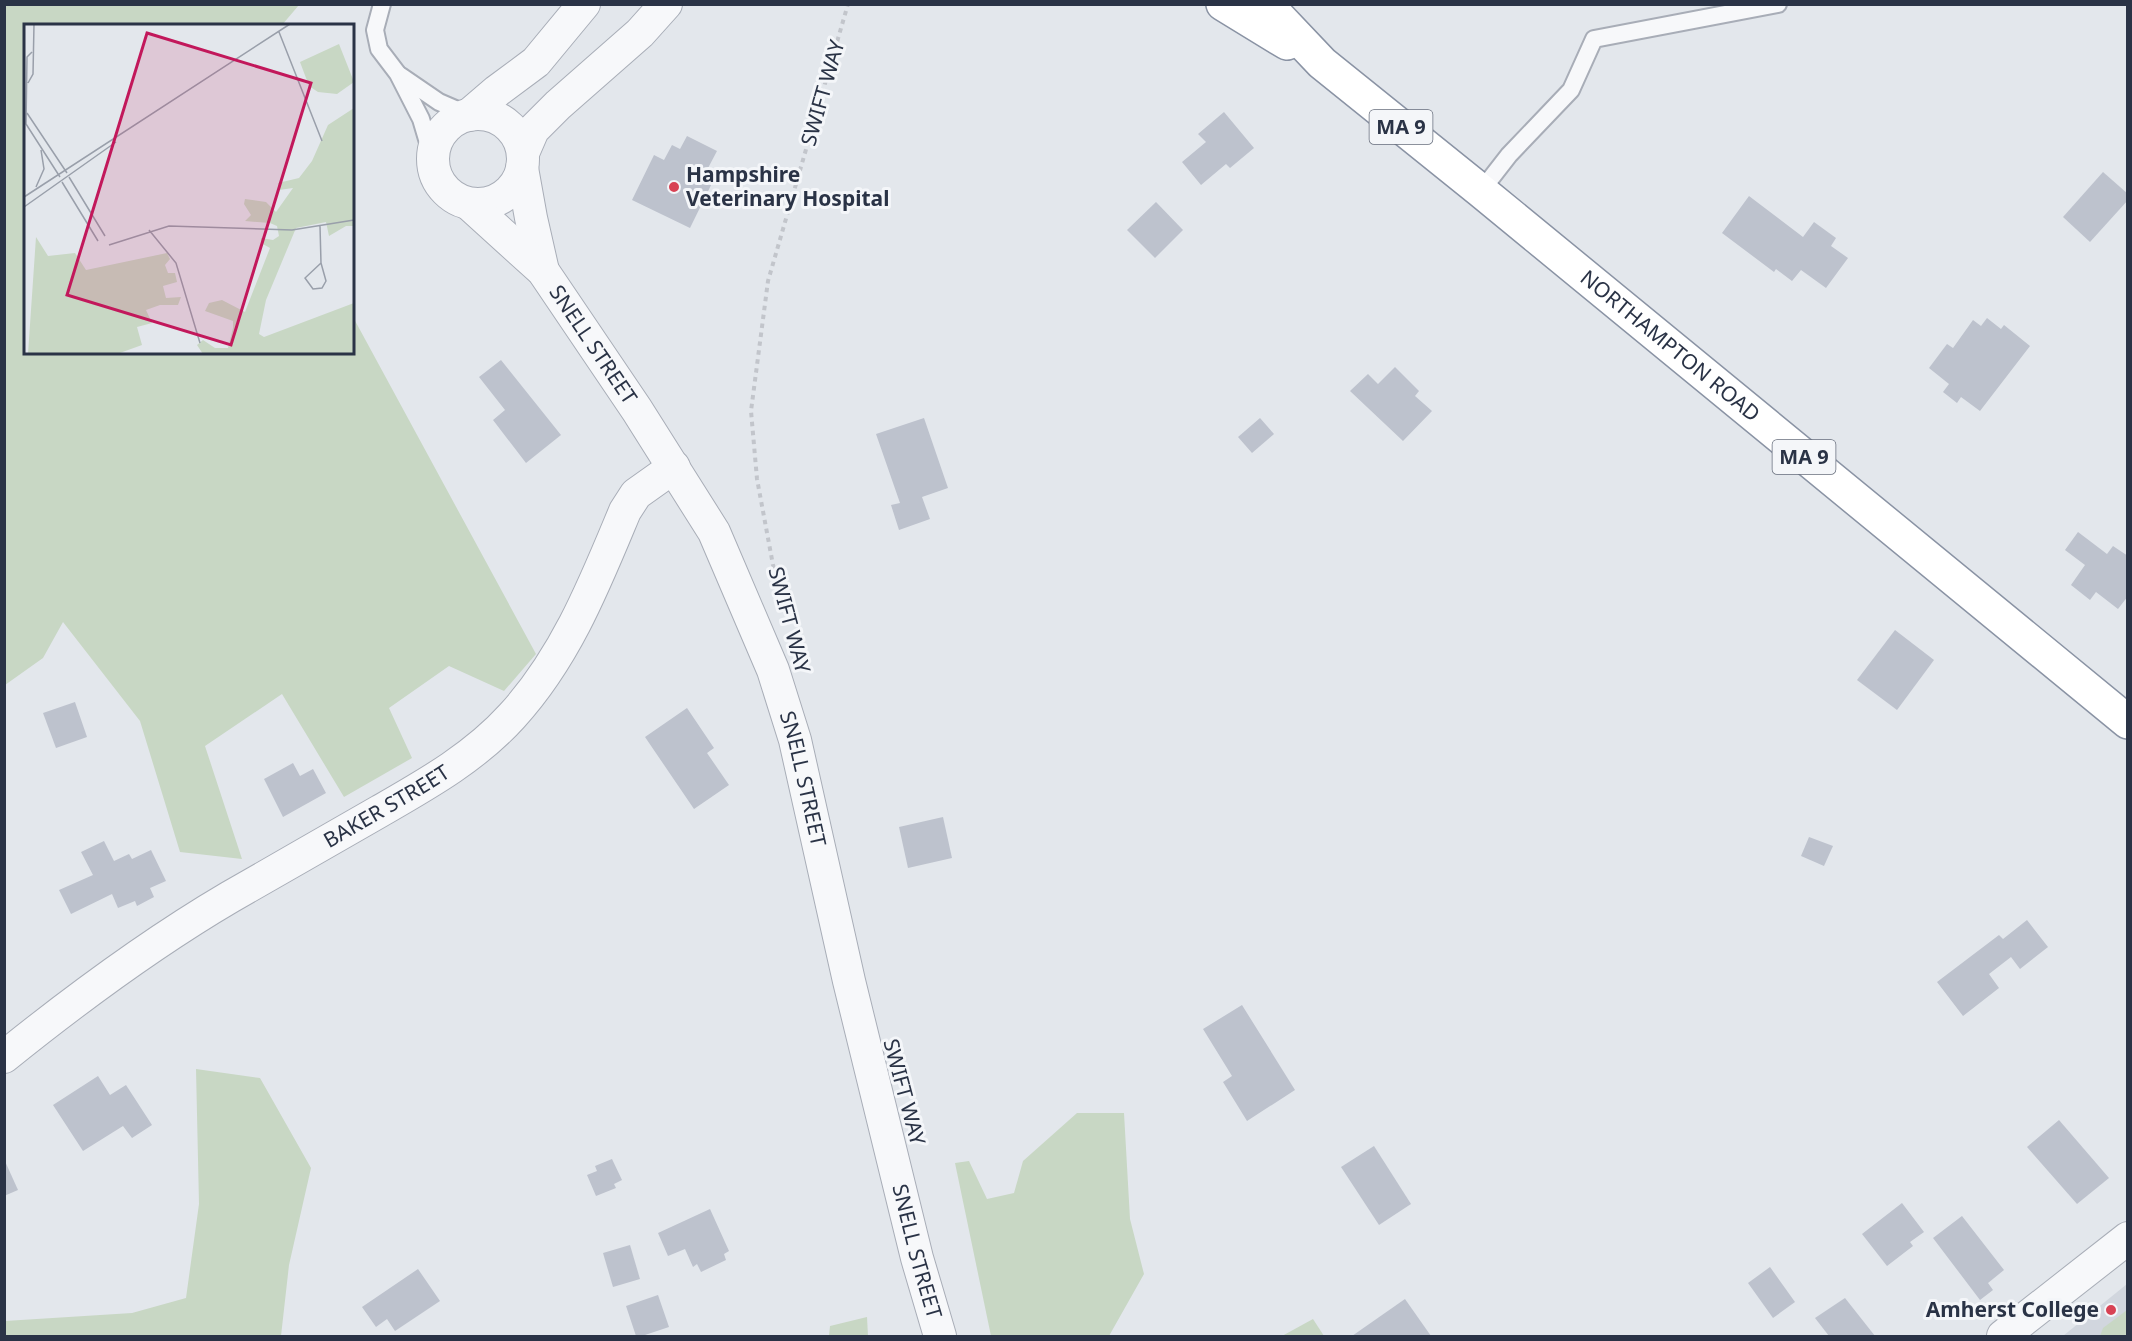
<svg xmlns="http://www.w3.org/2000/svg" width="2132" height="1341" viewBox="0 0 2132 1341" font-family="'Noto Sans',sans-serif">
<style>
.built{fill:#d1d6de}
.green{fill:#c8d7c4}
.building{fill:#bdc2cd}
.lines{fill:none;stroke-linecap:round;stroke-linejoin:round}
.lane-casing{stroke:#a8adb7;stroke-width:20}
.street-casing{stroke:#a8adb7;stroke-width:34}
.highway-casing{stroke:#8a93a4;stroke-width:36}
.path{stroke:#c2c5cb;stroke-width:4;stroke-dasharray:4.5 4.5;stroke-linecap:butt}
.lane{stroke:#f7f8fa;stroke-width:16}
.street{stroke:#f7f8fa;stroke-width:32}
.highway{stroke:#fff;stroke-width:33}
.poi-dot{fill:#d84254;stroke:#f4f6f9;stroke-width:2}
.labels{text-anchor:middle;stroke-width:6;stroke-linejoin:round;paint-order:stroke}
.shield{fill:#f4f6f9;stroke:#676e7c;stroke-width:1.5}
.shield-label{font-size:20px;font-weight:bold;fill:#2a3346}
.street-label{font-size:21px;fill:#2a3346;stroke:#f4f6f9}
.poi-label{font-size:21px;font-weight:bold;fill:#2a3346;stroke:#f4f6f9;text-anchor:start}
.inset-road{fill:none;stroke:#999faa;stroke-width:1.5}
.view{fill:#c2185b;fill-opacity:0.15;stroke:#c2185b;stroke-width:3}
.inset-edge{fill:none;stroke:#2a3346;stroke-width:3}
</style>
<rect width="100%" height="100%" fill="#e3e7ec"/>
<polygon class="built" points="2127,1284 2127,1336 2063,1336"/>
<g class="green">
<polygon points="5,4 299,5 282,25 26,26 26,352 352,352 353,317 536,654 504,691 449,666 389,708 412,758 344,797 282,694 205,746 242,859 180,852 140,721 63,622 43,658 5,685"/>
<polygon points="196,1069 260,1078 311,1168 289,1265 281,1336 5,1336 5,1321 132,1313 186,1298 199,1204"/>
<polygon points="1077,1113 1124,1113 1130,1219 1144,1274 1109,1336 991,1336 955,1163 969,1161 987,1199 1014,1193 1023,1161"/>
<polygon points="2127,1310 2127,1336 2100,1336 2103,1328"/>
<polygon points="867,1317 868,1336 829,1336 830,1326"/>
<polygon points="1313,1319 1324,1336 1282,1336"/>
</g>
<g class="building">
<polygon points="1224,112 1254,148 1230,168 1226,164 1201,185 1182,162 1206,142 1198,134"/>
<polygon points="687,136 717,151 707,170 716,175 690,228 632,200 654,155 664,160 672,145 680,149"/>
<polygon points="2103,172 2128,194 2128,200 2090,242 2063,217"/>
<polygon points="1749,196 1803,237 1814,222 1836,238 1831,246 1848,258 1826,288 1801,270 1792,281 1776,269 1774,272 1722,233"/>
<polygon points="1156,202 1183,230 1155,258 1127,230"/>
<polygon points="1987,318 2001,329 2004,325 2030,346 1980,411 1961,397 1957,403 1943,392 1949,384 1929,368 1947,344 1953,348 1973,320 1981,326"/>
<polygon points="501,360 561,435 526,463 493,420 505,410 479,377"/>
<polygon points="1395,367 1419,391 1415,396 1432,411 1403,441 1350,391 1368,374 1378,384"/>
<polygon points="924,418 948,488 922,497 930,519 899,530 891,505 900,503 876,434"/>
<polygon points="1260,418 1274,434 1252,453 1238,437"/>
<polygon points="2078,532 2107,554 2113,546 2128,556 2128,596 2118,609 2096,592 2090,600 2071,585 2085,565 2065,550"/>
<polygon points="1895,630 1934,660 1897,710 1857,680"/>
<polygon points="75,702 87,737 56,748 43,713"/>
<polygon points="687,708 714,748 707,753 729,785 694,809 645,737"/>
<polygon points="293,763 300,776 313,769 326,793 283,817 264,779"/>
<polygon points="943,817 952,858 908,868 899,827"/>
<polygon points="1809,837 1833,846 1824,866 1801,856"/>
<polygon points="104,841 114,861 129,854 132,859 151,850 166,881 150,888 154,897 137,906 135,901 118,908 112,894 71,914 59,890 93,875 81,852"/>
<polygon points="2027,920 2048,947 2020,969 2011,957 1989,974 1999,988 1963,1016 1937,982 1999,935 2003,939"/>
<polygon points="1242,1005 1295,1090 1247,1121 1223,1082 1232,1076 1203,1029"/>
<polygon points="98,1076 110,1095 126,1085 152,1125 132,1138 123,1126 83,1151 53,1105"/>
<polygon points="2059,1120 2109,1178 2077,1204 2027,1147"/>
<polygon points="1374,1146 1411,1204 1379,1225 1341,1167"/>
<polygon points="4,1159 18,1190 4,1196"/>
<polygon points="612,1159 622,1180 614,1184 616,1188 596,1196 587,1175 597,1171 595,1166"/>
<polygon points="1902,1203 1924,1232 1910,1242 1913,1246 1887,1266 1862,1234"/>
<polygon points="710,1209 729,1251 724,1254 726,1260 701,1272 697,1264 693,1267 685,1249 668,1256 658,1233"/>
<polygon points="1962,1216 2004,1270 1988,1283 1993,1290 1980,1300 1933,1238"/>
<polygon points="630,1245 640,1279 613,1287 603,1253"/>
<polygon points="1770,1267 1795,1302 1773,1318 1748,1283"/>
<polygon points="418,1269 440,1301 395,1331 387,1319 376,1327 362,1307"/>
<polygon points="658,1295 669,1327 642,1336 636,1336 626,1306"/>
<polygon points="1845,1298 1875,1336 1829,1336 1815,1318"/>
<polygon points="1405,1299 1431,1336 1352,1336"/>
</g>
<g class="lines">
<g class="lane-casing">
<g id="lane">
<polyline points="382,4 375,30 379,49 398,74 421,119 432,156"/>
<polyline points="401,76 439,102 469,115"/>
<polyline points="1481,191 1509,155 1571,90 1594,39 1778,4"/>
</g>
</g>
<g class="street-casing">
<g id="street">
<circle cx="478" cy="159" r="45"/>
<polyline points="469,115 497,91 536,62 584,4"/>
<polyline points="523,153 533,130 558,105 640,33 666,4"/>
<polyline points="522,168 531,218 543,271"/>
<path id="s1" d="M469,204L543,271L637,410L714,532L773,670L795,740L849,981L917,1258L940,1336"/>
<path id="s2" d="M4,1057C76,999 150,944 230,897C280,868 330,840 380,811C427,784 475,757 512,716C566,657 595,583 625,511L636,494L674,467"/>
<polyline points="2003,1336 2128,1238"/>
</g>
</g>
<g class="highway-casing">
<g id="highway">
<polyline points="1223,4 1287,43"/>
<path id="s3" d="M1266,4L1322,63L1481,191L2128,722"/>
</g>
</g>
<polyline class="path" points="784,603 773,565 757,479 751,411 768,281 848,4"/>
<use href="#lane" class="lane"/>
<use href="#street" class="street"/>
<use href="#highway" class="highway"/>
</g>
<g class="poi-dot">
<circle cx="674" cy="187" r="6"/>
<circle cx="2111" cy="1310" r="6"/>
</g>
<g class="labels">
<g class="shield">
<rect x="1369.5" y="110" width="63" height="34" rx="4.5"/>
<rect x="1772.5" y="440" width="63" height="34" rx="4.5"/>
</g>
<g class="shield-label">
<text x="1401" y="134">MA 9</text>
<text x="1804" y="464">MA 9</text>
</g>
<g class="street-label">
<text transform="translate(823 93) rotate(-74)" y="7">SWIFT WAY</text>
<text dy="7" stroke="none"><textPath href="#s1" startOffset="189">SNELL STREET</textPath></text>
<text dy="7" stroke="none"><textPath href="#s3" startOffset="530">NORTHAMPTON ROAD</textPath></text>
<text transform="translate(789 620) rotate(75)" y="7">SWIFT WAY</text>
<text dy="7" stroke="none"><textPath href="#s1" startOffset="675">SNELL STREET</textPath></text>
<text dy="7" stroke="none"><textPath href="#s2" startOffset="458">BAKER STREET</textPath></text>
<text transform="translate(904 1092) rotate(75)" y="7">SWIFT WAY</text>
<text dy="7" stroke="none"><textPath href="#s1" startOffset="1161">SNELL STREET</textPath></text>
</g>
<g class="poi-label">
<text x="686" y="182">Hampshire<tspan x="686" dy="24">Veterinary Hospital</tspan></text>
<text x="2099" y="1317" text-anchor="end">Amherst College</text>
</g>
</g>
<g transform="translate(24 24)">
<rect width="330" height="330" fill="#e3e7ec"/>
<path d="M315,20L330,58L313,70L294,68L285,62L276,38ZM330,84V202H322L305,212L302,198L272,204L242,276L235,310L240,313L330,279V330H179L173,321L179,316L191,324H204L209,304V297L181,287L185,279L198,276L221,288L246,224L237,219V214L249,216L255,212L253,202L246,199L221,197L227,191L220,180L221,175L242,178L252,188L269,164L255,166L254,159L275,154L288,137L304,101ZM12,213L24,232L51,229L62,246L143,229L146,235L141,241L144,249H151L153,258L139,262L142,274L157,273L154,281H136L122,286L128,299L113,303L118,321L93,330H4Z" fill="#c8d7c4"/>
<path class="inset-road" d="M255,8L298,117M8,28L3,33L2,100L36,153M4,59L9,50L10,0M3,89L43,149M45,153L81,212M38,158L74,217M12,163L20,145L17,126M0,173L266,0M0,183L92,118M296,202L297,239L281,254L289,265L298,264L302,257L297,239M125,206L152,239L176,319M85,221L145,202L268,206L330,196"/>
<path class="view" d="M123,9L287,59L207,321L43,271Z"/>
<rect width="330" height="330" class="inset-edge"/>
</g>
<rect width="2132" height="1341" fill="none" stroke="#2a3346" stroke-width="12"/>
</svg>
